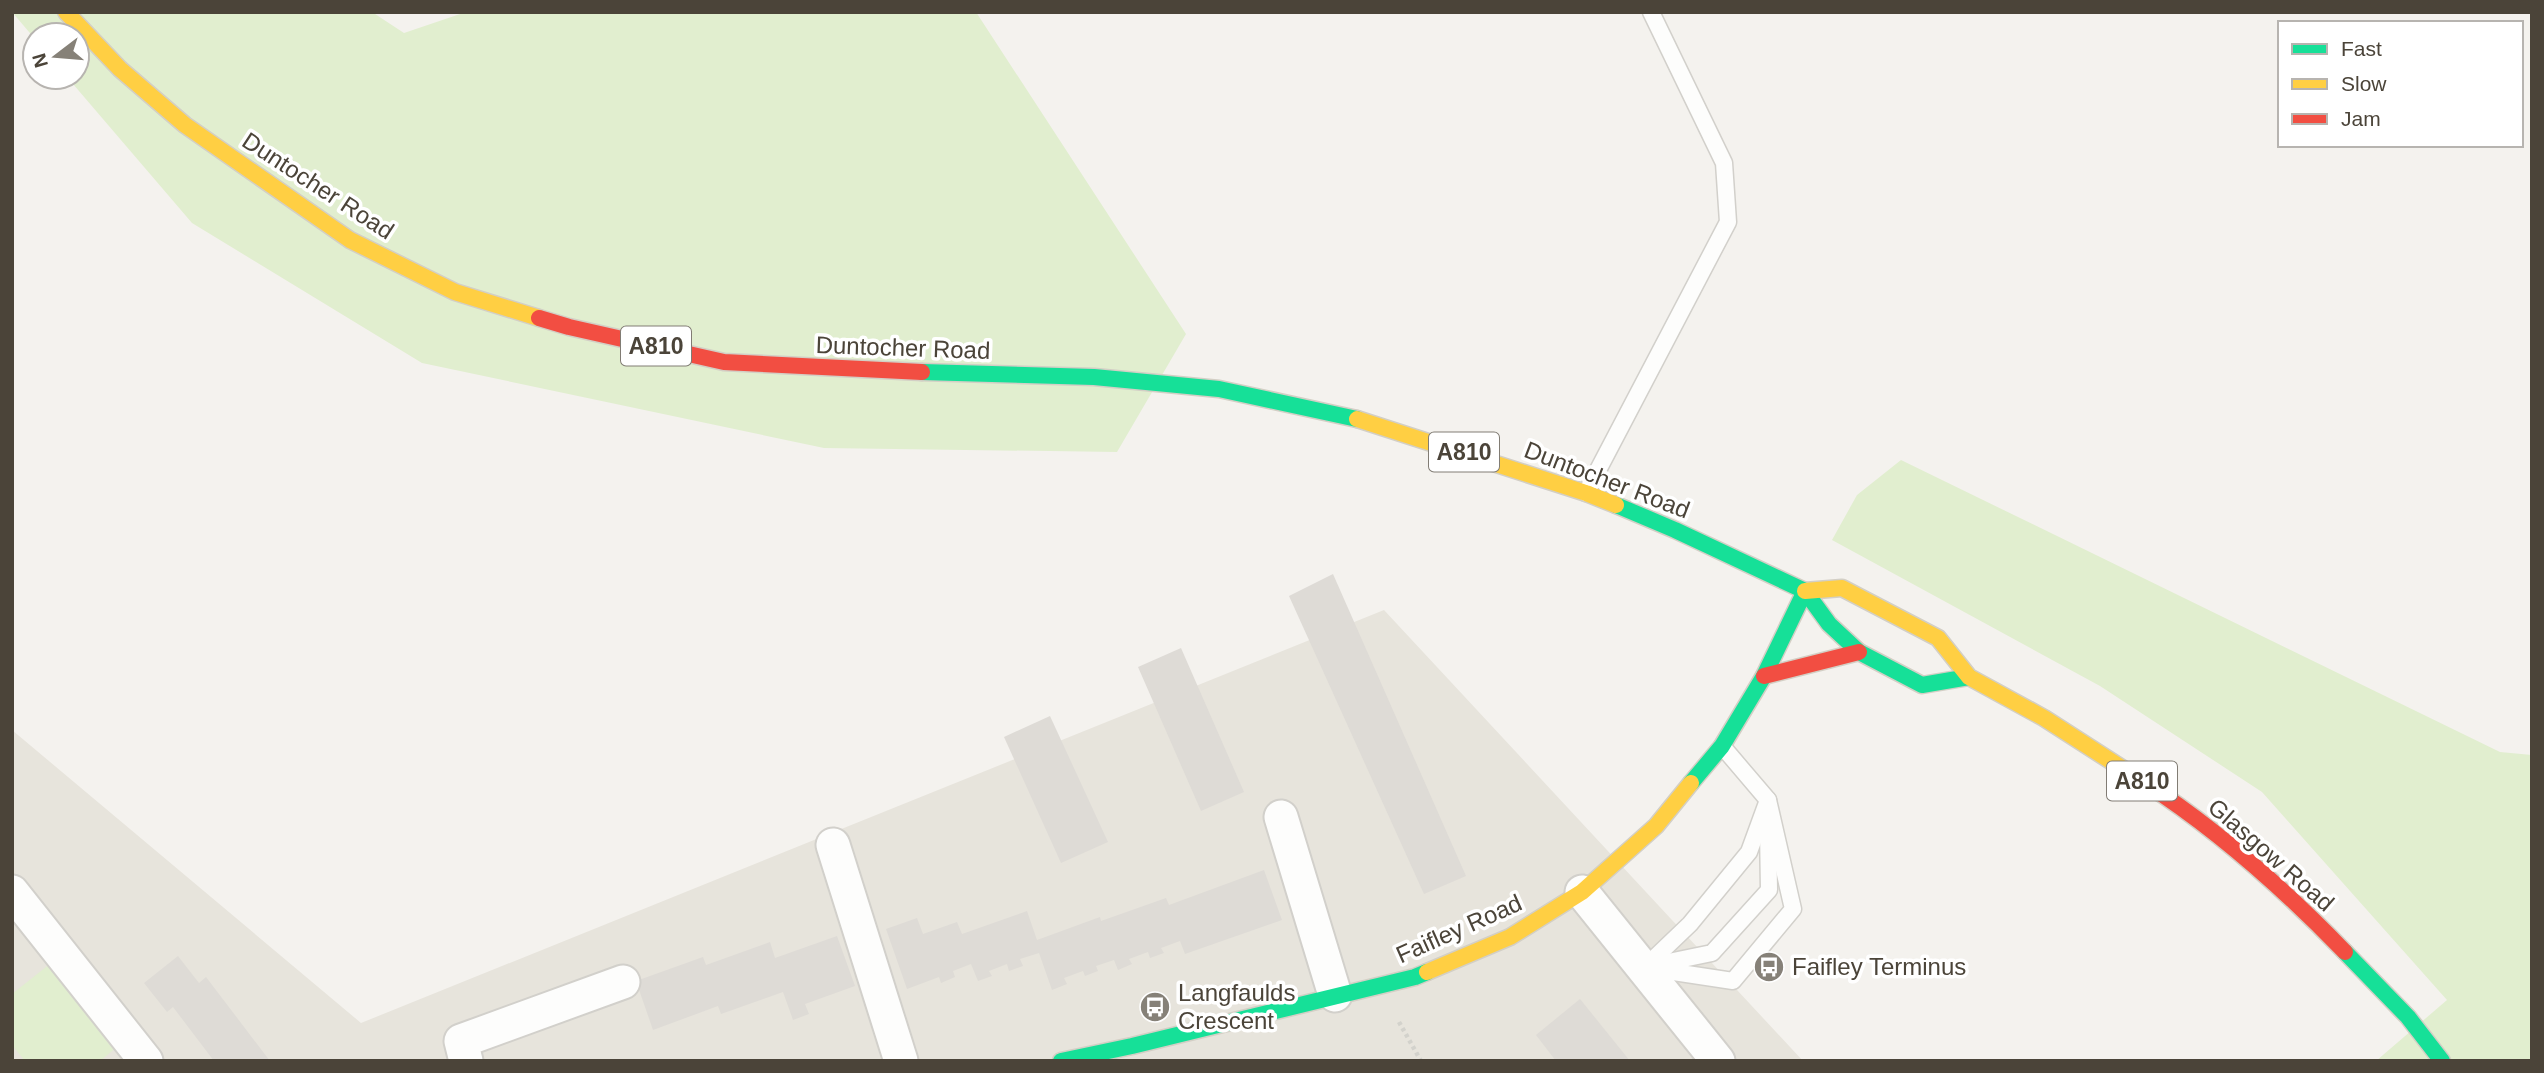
<svg xmlns="http://www.w3.org/2000/svg" width="2544" height="1073" viewBox="0 0 2544 1073" font-family="Helvetica,sans-serif">
<style>
.residential{fill:#e7e4dc}
.green{fill:#e1eecf}
.building{fill:#dedbd6}
.lines{fill:none;stroke-linecap:round;stroke-linejoin:round}
.lane-casing{stroke:#d2d0cb;stroke-width:19}
.street-casing{stroke:#d2d0cb;stroke-width:37}
.fast-casing{stroke:#d3cfc5;stroke-width:19}
.slow-casing{stroke:#d3cfc5;stroke-width:19}
.jam-casing{stroke:#d3cfc5;stroke-width:19}
.path{stroke:#d3d2cc;stroke-width:4.5;stroke-dasharray:3.5 3.5;stroke-linecap:butt}
.lane{stroke:#fdfdfc;stroke-width:16}
.street{stroke:#fdfdfc;stroke-width:33}
.fast{stroke:#16e098;stroke-width:16}
.slow{stroke:#ffcf43;stroke-width:16}
.jam{stroke:#f24e42;stroke-width:16}
.labels{text-anchor:middle;stroke-width:7;stroke-linejoin:round;paint-order:stroke}
.shield{fill:#fff;stroke:#817c74;stroke-width:2}
.shield-label{font-size:23px;font-weight:bold;fill:#4b4439}
.street-label{font-size:24px;fill:#4b4439;stroke:#fff}
.poi-label{font-size:24px;fill:#4b4439;stroke:#fff;text-anchor:start}
</style>
<rect width="100%" height="100%" fill="#f4f2ee"/>
<polygon class="residential" points="1384,610 1803,1061 12,1061 12,730 361,1023"/>
<g class="green">
<polygon points="12,12 372,12 404,33 466,12 976,12 1186,334 1117,452 824,448 422,363 192,223 67,77 77,77 77,35 35,35 35,39"/>
<polygon points="1901,460 2500,752 2532,755 2532,1061 2376,1061 2447,1000 2262,792 2100,686 1832,540 1857,495"/>
<polygon points="51,963 117,1047 100,1061 25,1061 12,1045 12,994"/>
</g>
<g class="building">
<polygon points="1333,574 1466,876 1424,894 1289,596"/>
<polygon points="1181,648 1244,792 1201,811 1138,667"/>
<polygon points="1050,716 1108,842 1061,863 1004,737"/>
<polygon points="1264,870 1282,920 1185,954 1180,941 1161,948 1164,953 1150,958 1148,952 1129,959 1132,964 1118,970 1114,960 1096,966 1098,971 1085,976 1083,971 1064,978 1067,984 1052,990 1039,953 1020,959 1023,966 1009,971 1007,964 989,971 992,976 978,981 971,964 953,971 955,977 941,983 939,977 907,989 886,929 917,918 923,934 957,922 962,934 1027,911 1037,940 1100,917 1101,921 1166,898 1169,905"/>
<polygon points="837,936 855,986 805,1004 809,1014 793,1020 783,992 721,1014 718,1006 653,1030 636,981 703,957 706,965 770,942 775,958"/>
<polygon points="178,956 199,983 206,977 270,1061 214,1061 173,1007 167,1012 144,983"/>
<polygon points="1580,999 1630,1061 1556,1061 1536,1035"/>
</g>
<g class="lines">
<g class="lane-casing">
<g id="lane">
<polyline points="1586,493 1728,222 1724,163 1651,12"/>
<polyline points="1654,965 1712,953 1769,890 1768,829"/>
<polyline points="1645,967 1690,924 1749,852 1768,800"/>
<polyline points="1647,968 1733,981 1793,909 1768,800 1722,746"/>
</g>
</g>
<g class="street-casing">
<g id="street">
<polyline points="1281,817 1335,995"/>
<polyline points="833,845 901,1061"/>
<polyline points="12,892 146,1061"/>
<polyline points="1582,892 1718,1061"/>
<polyline points="466,1061 461,1041 623,982"/>
</g>
</g>
<g class="fast-casing">
<g id="fast">
<polyline points="922,372 1094,377 1219,389 1357,419"/>
<polyline points="1616,505 1675,530 1805,591 1829,624 1859,652 1922,685 1969,677"/>
<polyline points="1691,783 1722,746 1764,676 1805,591"/>
<polyline points="2345,952 2408,1017 2442,1061"/>
<polyline points="1061,1061 1132,1046 1415,977 1427,972"/>
</g>
</g>
<g class="slow-casing">
<g id="slow">
<polyline points="66,12 120,69 185,125 350,240 455,292 539,318"/>
<polyline points="1357,419 1586,493 1616,505"/>
<polyline points="1805,591 1842,588 1938,638 1969,677 2044,718 2145,783"/>
<polyline points="1427,972 1510,937 1582,892 1656,826 1691,783"/>
</g>
</g>
<g class="jam-casing">
<g id="jam">
<polyline points="539,318 569,327 724,362 922,372"/>
<polyline points="1764,676 1859,652"/>
<path d="M2145,783C2218,830 2285,890 2345,952"/>
</g>
</g>
<polyline class="path" points="1399,1022 1421,1061"/>
<use href="#lane" class="lane"/>
<use href="#street" class="street"/>
<use href="#fast" class="fast"/>
<use href="#slow" class="slow"/>
<use href="#jam" class="jam"/>
</g>
<defs>
<g id="bus-disc" transform="scale(1.575)"><circle r="9.5" fill="#868178" stroke="#fff"/><path d="M-5-6H5V4H4V6H2V4H-2V6H-4V4H-5ZM-3.5-4V0h7V-4ZM-3.5 1.2v1.5H-2V1.2ZM2 1.2v1.5H3.5V1.2Z" fill="#fff"/></g>
</defs>
<g fill-rule="evenodd">
<use href="#bus-disc" x="1769" y="967"/>
<use href="#bus-disc" x="1155" y="1007"/>
</g>
<g class="labels">
<g class="shield">
<rect x="621" y="326.5" width="70" height="39" rx="5"/>
<rect x="1429" y="432.5" width="70" height="39" rx="5"/>
<rect x="2107" y="761.5" width="70" height="39" rx="5"/>
</g>
<g class="shield-label">
<text x="656" y="354">A810</text>
<text x="1464" y="460">A810</text>
<text x="2142" y="789">A810</text>
</g>
<g class="street-label">
<text transform="translate(318 186) rotate(33)" y="8">Duntocher Road</text>
<text transform="translate(903 348) rotate(2)" y="8">Duntocher Road</text>
<text transform="translate(1607 480) rotate(21)" y="8">Duntocher Road</text>
<text transform="translate(2271 855) rotate(41)" y="8">Glasgow Road</text>
<text transform="translate(1459 929) rotate(-24)" y="8">Faifley Road</text>
</g>
<g class="poi-label">
<text x="1792" y="975">Faifley Terminus</text>
<text x="1178" y="1001">Langfaulds<tspan x="1178" dy="28">Crescent</tspan></text>
</g>
</g>
<rect width="2544" height="1073" fill="none" stroke="#4b4439" stroke-width="28"/>
<rect x="2278" y="21" width="245" height="126" fill="#ffffff" stroke="#b7b4b0" stroke-width="2"/>
<rect x="2292" y="44" width="35" height="10" fill="#16e098" stroke="#b7b4b0" stroke-width="2"/>
<text x="2341" y="56" font-size="21" fill="#4b4439">Fast</text>
<rect x="2292" y="79" width="35" height="10" fill="#ffcf43" stroke="#b7b4b0" stroke-width="2"/>
<text x="2341" y="91" font-size="21" fill="#4b4439">Slow</text>
<rect x="2292" y="114" width="35" height="10" fill="#f24e42" stroke="#b7b4b0" stroke-width="2"/>
<text x="2341" y="126" font-size="21" fill="#4b4439">Jam</text>
<g transform="translate(56 56) rotate(254)"><circle r="33" fill="#ffffff" stroke="#b7b4b0" stroke-width="2"/>
<path d="M0-5L12 26L0 18L-12 26Z" fill="#868178"/>
<text y="-10" font-size="19" font-weight="bold" text-anchor="middle" fill="#4b4439">N</text>
</g>
</svg>
